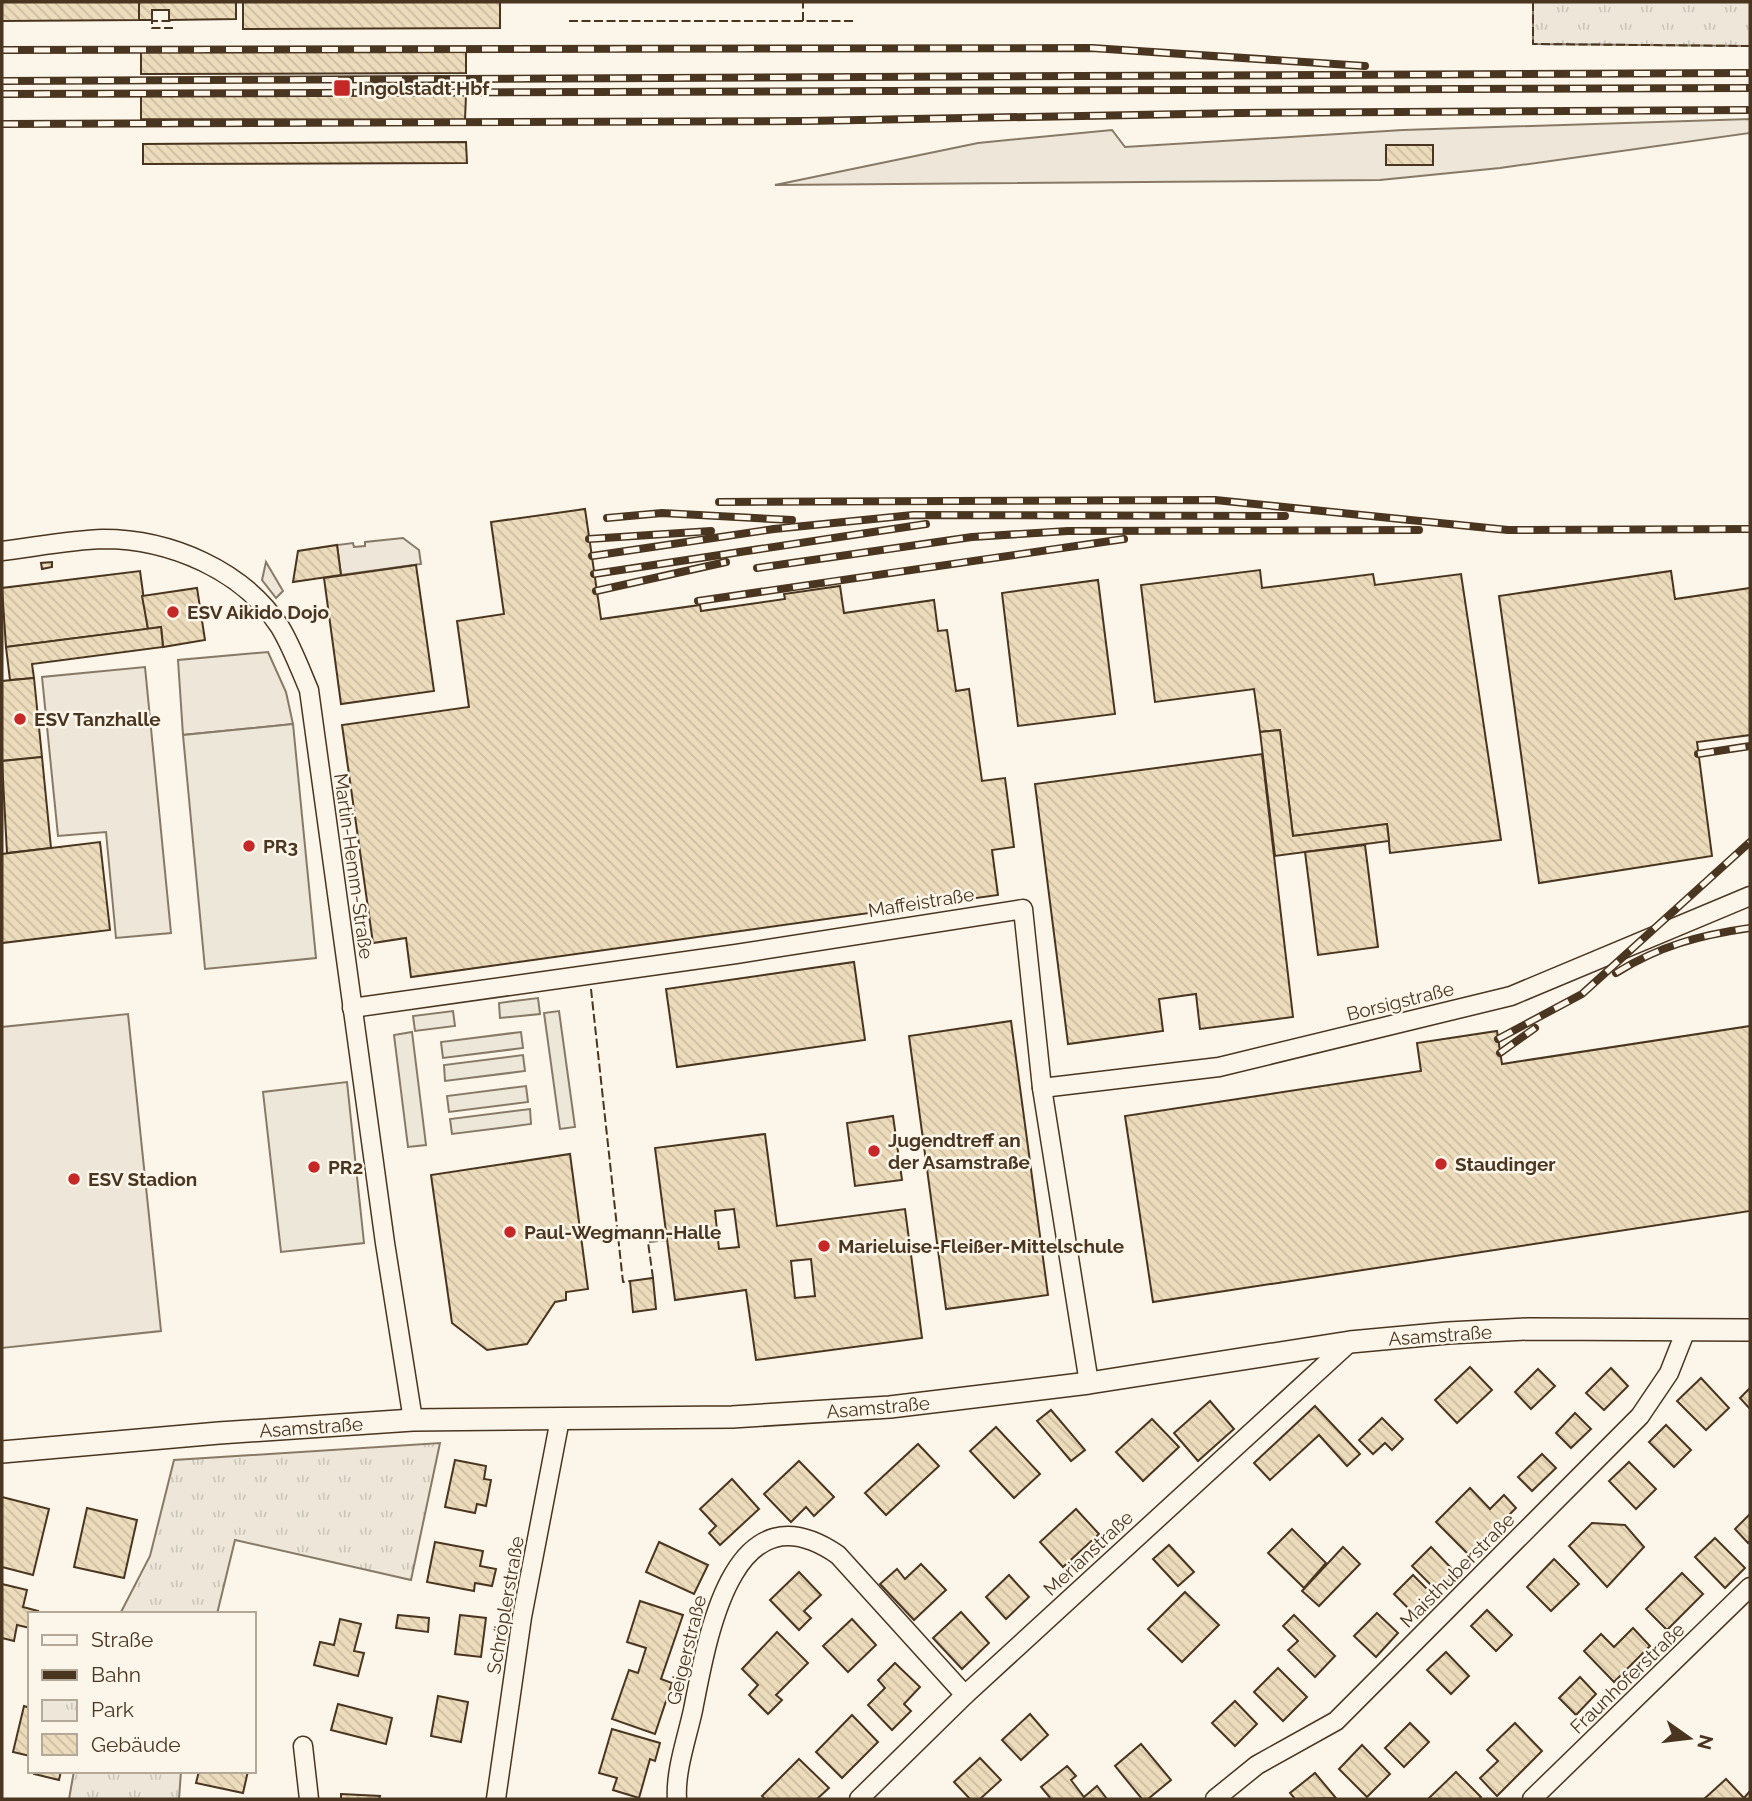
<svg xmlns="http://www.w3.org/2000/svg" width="1752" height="1801" viewBox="0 0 1752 1801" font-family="Raleway,sans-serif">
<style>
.grass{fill:#ede6d9;stroke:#887966;stroke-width:2}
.park{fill:url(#park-tufts);stroke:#887966;stroke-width:2}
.parking{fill:#ede7d9;stroke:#887966;stroke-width:2}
.building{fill:url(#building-back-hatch);stroke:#4a3520;stroke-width:2;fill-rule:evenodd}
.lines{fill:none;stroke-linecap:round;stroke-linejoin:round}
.minor-casing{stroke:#4a3520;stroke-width:21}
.tertiary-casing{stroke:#4a3520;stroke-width:24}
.minor{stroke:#fbf6e9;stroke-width:18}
.tertiary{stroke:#fbf6e9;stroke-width:21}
.rail-casing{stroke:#4a3520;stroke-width:8}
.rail{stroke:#fbf6e9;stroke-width:5;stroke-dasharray:16;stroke-linecap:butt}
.fence{stroke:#4a3520;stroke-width:2;stroke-dasharray:9 3.5;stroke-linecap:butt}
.poi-dot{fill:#c62828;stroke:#fbf6e9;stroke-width:2.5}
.labels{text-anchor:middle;stroke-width:5;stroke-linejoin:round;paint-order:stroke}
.poi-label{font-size:19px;font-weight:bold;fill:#4a3520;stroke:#fbf6e9;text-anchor:start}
.street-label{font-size:19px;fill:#4a3520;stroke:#fbf6e9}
</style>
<defs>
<pattern id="park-tufts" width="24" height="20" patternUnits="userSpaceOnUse" patternTransform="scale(1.75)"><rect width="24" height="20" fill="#ede6d9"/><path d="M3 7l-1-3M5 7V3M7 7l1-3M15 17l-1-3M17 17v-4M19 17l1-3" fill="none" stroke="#cdc6ba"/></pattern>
<pattern id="building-back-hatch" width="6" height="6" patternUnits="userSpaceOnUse" patternTransform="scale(1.75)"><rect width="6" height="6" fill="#ecdcbc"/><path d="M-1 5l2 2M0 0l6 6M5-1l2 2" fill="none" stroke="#ccbda1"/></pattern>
</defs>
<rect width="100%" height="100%" fill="#fbf6e9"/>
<g class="grass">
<polygon points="1750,119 1750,133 1500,168 1380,180 775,185 978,143 1112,130 1125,147 1403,130"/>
<polygon points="403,538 419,550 421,564 341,575 337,545 353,543 354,547 365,546 365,542"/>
<polygon points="266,562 283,591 276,598 262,580"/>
<polygon points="268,652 286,692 293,724 183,735 178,660"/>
<polygon points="145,667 171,933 116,938 106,832 58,836 42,677"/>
<polygon points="128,1014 161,1331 2,1348 2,1027"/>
</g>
<g class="park">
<polygon points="1533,2 1750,2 1750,46 1533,44"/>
<polygon points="440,1443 411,1580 235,1540 217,1614 120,1614 150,1556 174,1460"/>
<polygon points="74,1771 181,1771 179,1799 69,1799"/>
</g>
<g class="parking">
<polygon points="293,724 316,958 205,969 183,735"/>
<polygon points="538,998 540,1014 500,1018 499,1003"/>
<polygon points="453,1011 455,1026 415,1031 413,1016"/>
<polygon points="559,1011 575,1127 560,1129 544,1013"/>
<polygon points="412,1032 426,1145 408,1147 394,1035"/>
<polygon points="521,1032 523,1048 443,1058 441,1042"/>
<polygon points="523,1055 525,1071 445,1081 444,1065"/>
<polygon points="347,1082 364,1243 281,1252 263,1092"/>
<polygon points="526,1086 528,1102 449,1112 447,1096"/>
<polygon points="530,1109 531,1124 452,1134 450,1119"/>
</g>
<g class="building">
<polygon points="2,2 139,2 139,20 2,21"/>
<polygon points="139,2 236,2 236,19 169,20 169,10 152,10 152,20 139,20"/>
<polygon points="243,2 500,2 500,28 243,29"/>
<polygon points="466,49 466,73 141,74 141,51"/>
<polygon points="141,95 466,95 465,120 141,119"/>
<polygon points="466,142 467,163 143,164 143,144"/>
<rect x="1386" y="145" width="47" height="20"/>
<polygon points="585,509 601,619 700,605 701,611 785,599 784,594 840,586 844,613 934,600 938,631 947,630 956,691 969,689 982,781 1005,778 1014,847 992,850 998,895 411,977 406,938 373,943 342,725 469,707 457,621 504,614 491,522"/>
<polygon points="337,545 341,575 293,582 298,551"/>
<polygon points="52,562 52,567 42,569 41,563"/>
<polygon points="416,565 434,691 341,704 324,578"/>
<polygon points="1260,570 1262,588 1373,574 1375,585 1461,574 1501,840 1390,853 1387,824 1293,836 1280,730 1260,732 1254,689 1155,702 1141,585"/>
<polygon points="140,571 148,629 6,647 2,588"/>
<polygon points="1671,571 1675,599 1750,588 1750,735 1697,742 1712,856 1539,883 1499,596"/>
<polygon points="1098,580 1115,714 1018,726 1002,593"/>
<polygon points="197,588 205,640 163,647 161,627 148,629 142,596"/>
<polygon points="161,627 163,647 32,664 34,678 10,680 6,647"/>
<polygon points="34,678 42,757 2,761 2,681"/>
<polygon points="1280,730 1293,836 1387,824 1389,841 1275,856 1260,732"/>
<polygon points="1262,754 1293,1017 1200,1029 1196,994 1159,999 1163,1031 1068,1044 1035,784"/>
<polygon points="42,757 51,848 7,853 2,761"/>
<polygon points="100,842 110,930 2,943 2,854"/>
<polygon points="1365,845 1378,947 1318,955 1305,852"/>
<polygon points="854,962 865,1040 677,1067 666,989"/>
<polygon points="1011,1021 1048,1295 946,1309 909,1036"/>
<polygon points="1750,1026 1750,1211 1153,1302 1125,1116 1421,1071 1417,1043 1497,1031 1502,1064"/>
<polygon points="893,1116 902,1180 855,1186 847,1123"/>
<path d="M765,1134L777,1226L905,1209L922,1338L756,1360L746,1290L675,1300L655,1148ZM734,1209L739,1247L719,1249L715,1211ZM811,1259L815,1296L795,1298L791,1261Z"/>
<polygon points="570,1154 588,1289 566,1292 566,1300 555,1302 527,1344 487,1350 452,1323 431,1175"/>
<polygon points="653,1278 656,1309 633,1312 630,1281"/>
<polygon points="1470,1367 1492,1390 1457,1423 1435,1400"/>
<polygon points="1611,1368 1628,1386 1604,1410 1586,1393"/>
<polygon points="1538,1369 1555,1386 1531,1409 1515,1392"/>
<polygon points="1701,1378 1729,1408 1706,1430 1677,1401"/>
<polygon points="1750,1388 1750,1409 1740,1398"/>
<polygon points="1210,1401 1234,1429 1198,1461 1174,1433"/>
<polygon points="1315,1406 1360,1454 1347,1466 1319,1435 1270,1480 1254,1463"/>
<polygon points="1051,1410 1085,1450 1071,1461 1037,1421"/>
<polygon points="1575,1413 1591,1429 1571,1448 1556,1433"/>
<polygon points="1382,1418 1403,1439 1392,1450 1385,1443 1373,1454 1359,1440"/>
<polygon points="1152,1419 1179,1447 1143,1481 1116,1452"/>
<polygon points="1666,1425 1691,1450 1674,1467 1649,1442"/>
<polygon points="996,1427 1040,1474 1014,1498 970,1451"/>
<polygon points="918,1444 939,1466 886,1515 865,1493"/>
<polygon points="1542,1454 1556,1468 1532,1491 1518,1477"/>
<polygon points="455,1460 486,1466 484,1479 491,1480 486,1506 477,1504 475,1513 445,1507"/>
<polygon points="799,1461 834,1497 814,1516 806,1507 791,1522 764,1494"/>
<polygon points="1629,1462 1656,1489 1636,1509 1609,1481"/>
<polygon points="732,1479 759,1509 720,1545 709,1533 716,1526 700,1509"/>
<polygon points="1470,1488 1490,1509 1504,1495 1516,1508 1469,1555 1436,1522"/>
<polygon points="2,1497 49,1509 33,1575 2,1567"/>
<polygon points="87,1508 137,1520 124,1578 74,1567"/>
<polygon points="1076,1509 1099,1534 1063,1567 1040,1542"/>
<polygon points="1750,1514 1750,1541 1748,1543 1735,1529"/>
<polygon points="1592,1523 1625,1525 1644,1547 1607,1587 1569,1546"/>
<polygon points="1292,1529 1326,1563 1304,1588 1268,1553"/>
<polygon points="1715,1538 1745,1568 1725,1588 1695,1557"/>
<polygon points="435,1542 483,1551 480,1566 496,1569 492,1586 475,1583 474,1591 427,1582"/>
<polygon points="659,1542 708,1565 694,1594 646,1572"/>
<polygon points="1169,1545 1194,1572 1178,1586 1153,1559"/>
<polygon points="1343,1547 1360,1564 1319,1606 1302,1591"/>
<polygon points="1431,1547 1456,1573 1437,1591 1412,1566"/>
<polygon points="1554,1559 1579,1584 1551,1611 1527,1587"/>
<polygon points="921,1564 946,1590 914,1620 880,1584 897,1569 905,1579"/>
<polygon points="799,1572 821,1595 804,1611 811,1618 799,1630 770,1600"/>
<polygon points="1682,1573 1703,1594 1667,1630 1646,1609"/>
<polygon points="1009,1575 1029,1597 1006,1619 986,1597"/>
<polygon points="1413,1575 1436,1598 1417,1617 1394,1594"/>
<polygon points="2,1584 27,1590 23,1607 38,1611 37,1614 30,1614 30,1628 17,1625 14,1641 2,1638"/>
<polygon points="1185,1592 1219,1625 1182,1662 1148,1629"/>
<polygon points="640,1601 683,1615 661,1679 672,1683 655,1734 612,1719 629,1670 638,1673 646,1648 627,1642"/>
<polygon points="1487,1610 1512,1635 1496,1651 1471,1626"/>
<polygon points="961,1612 989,1643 962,1669 933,1638"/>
<polygon points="1377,1613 1398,1633 1376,1657 1354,1636"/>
<polygon points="398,1615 429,1618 428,1632 396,1628"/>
<polygon points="460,1615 486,1618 481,1657 455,1654"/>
<polygon points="1294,1615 1335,1656 1315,1677 1288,1650 1298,1641 1283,1626"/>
<polygon points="340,1619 361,1624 354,1651 364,1653 358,1676 314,1665 320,1642 334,1645"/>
<polygon points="852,1619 876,1645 848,1672 823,1646"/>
<polygon points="1633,1628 1650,1646 1614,1682 1584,1651 1601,1634 1614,1647"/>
<polygon points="777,1632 808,1663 776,1695 782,1700 768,1714 749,1695 758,1685 742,1669"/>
<polygon points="1446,1652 1469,1676 1451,1694 1427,1670"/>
<polygon points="895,1663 920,1687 904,1704 911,1711 892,1730 868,1705 885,1688 878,1680"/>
<polygon points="1278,1668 1307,1697 1283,1721 1254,1692"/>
<polygon points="1580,1677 1596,1694 1576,1715 1559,1698"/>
<polygon points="438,1696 468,1702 461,1742 431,1736"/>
<polygon points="1235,1701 1257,1724 1235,1746 1212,1723"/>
<polygon points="338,1704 392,1718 386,1744 331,1730"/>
<polygon points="24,1706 30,1708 30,1756 13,1752"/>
<polygon points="1030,1714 1048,1735 1021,1760 1002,1740"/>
<polygon points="852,1715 878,1742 842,1778 816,1752"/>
<polygon points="1410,1723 1429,1742 1404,1767 1385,1748"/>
<polygon points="1515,1723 1542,1751 1497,1796 1480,1778 1498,1761 1487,1750"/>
<polygon points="612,1729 660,1743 655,1761 650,1759 639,1798 613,1790 617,1778 599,1773"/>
<polygon points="1141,1744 1171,1780 1148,1799 1142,1799 1115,1766"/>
<polygon points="1362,1745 1390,1774 1367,1797 1339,1769"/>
<polygon points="980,1758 1001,1780 980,1799 970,1799 954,1782"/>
<polygon points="799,1759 829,1788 817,1799 765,1799 762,1796"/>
<polygon points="1067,1766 1076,1776 1071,1780 1084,1797 1097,1786 1107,1799 1051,1799 1041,1787"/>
<polygon points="34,1771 61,1771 59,1780 34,1774"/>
<polygon points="199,1771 248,1771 243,1793 196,1783"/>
<polygon points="1456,1772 1481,1797 1479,1799 1428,1799"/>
<polygon points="1315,1773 1336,1798 1295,1799 1290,1793"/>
<polygon points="1726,1779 1744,1798 1750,1791 1750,1799 1704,1799"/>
<polygon points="341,1794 380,1796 379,1799 341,1799"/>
</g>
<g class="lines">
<g class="minor-casing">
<g id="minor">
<path d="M2,551C35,547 70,540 103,539C170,539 243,570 280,627C292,647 300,669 309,690L385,1243L413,1420"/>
<polyline points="352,1008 736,954 1023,909 1042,1088 1089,1383"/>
<polyline points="1042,1088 1219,1067 1511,996 1750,896"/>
<polyline points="303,1746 309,1799"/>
<polyline points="496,1799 522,1617 560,1419"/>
<path d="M677,1799C675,1771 687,1738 693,1710C707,1639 732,1482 838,1555L965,1695"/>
<polyline points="859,1799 965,1695 1350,1342"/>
<polyline points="1215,1799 1257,1765 1336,1721 1640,1416 1669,1373 1686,1330"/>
<polyline points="1532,1799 1750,1587"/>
</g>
</g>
<g class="tertiary-casing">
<polyline id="tertiary" points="2,1452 219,1433 413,1420 732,1417 890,1407 1089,1383 1350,1342 1448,1333 1528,1329 1750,1330"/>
</g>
<use href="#minor" class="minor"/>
<use href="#tertiary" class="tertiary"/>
<g class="rail-casing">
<g id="rail">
<polyline points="2,50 1092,48 1365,66"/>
<polyline points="2,81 1750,73"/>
<polyline points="2,94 1750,88"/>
<polyline points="2,124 807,121 1240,113 1750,110"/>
<polyline points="719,502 1215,500 1508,530 1750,529"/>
<polyline points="607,518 662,513 792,520"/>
<polyline points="589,539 711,531"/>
<polyline points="592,556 774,529 913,515 1285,516"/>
<polyline points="757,568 972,537 1068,531 1419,530"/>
<polyline points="594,574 926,524"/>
<polyline points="596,591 726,562"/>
<polyline points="698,601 1124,539"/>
<polyline points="1698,754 1750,746"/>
<path d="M1616,973C1659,946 1700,935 1750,928"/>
<polyline points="1498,1039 1582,994 1750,842"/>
<polyline points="1500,1053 1535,1028"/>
</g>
</g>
<use href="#rail" class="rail"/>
<g class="fence">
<polyline points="1533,2 1533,44 1750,46"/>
<polyline points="569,21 854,21"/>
<polyline points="803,21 803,2"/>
<polyline points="173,28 152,28 152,21 173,21"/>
<polyline points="591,989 623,1282 630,1281"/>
<polyline points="653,1278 648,1242 667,1240"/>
</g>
</g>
<g class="poi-dot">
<rect x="333" y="79" width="18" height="18" rx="3.5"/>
<circle cx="173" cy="612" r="7"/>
<circle cx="20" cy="719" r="7"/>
<circle cx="249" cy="846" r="7"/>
<circle cx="874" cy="1151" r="7"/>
<circle cx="1441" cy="1164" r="7"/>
<circle cx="314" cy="1167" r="7"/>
<circle cx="74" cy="1179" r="7"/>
<circle cx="510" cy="1232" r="7"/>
<circle cx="824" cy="1246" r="7"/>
</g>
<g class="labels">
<g class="poi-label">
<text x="358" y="95">Ingolstadt Hbf</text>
<text x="187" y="619">ESV Aikido Dojo</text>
<text x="34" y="726">ESV Tanzhalle</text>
<text x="263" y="853">PR3</text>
<text x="888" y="1147">Jugendtreff an<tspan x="888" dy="22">der Asamstraße</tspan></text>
<text x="1455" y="1171">Staudinger</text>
<text x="328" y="1174">PR2</text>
<text x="88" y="1186">ESV Stadion</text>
<text x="524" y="1239">Paul-Wegmann-Halle</text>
<text x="838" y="1253">Marieluise-Fleißer-Mittelschule</text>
</g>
<g class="street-label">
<text transform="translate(354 866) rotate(82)" y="7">Martin-Hemm-Straße</text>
<text transform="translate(921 902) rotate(-9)" y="7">Maffeistraße</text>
<text transform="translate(1400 1001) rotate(-14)" y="7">Borsigstraße</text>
<text transform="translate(1440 1335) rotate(-4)" y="7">Asamstraße</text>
<text transform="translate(878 1407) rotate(-5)" y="7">Asamstraße</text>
<text transform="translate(311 1427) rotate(-4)" y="7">Asamstraße</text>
<text transform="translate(1088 1553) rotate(-43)" y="7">Merianstraße</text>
<text transform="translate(1457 1570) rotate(-45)" y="7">Maisthuberstraße</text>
<text transform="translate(505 1605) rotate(-80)" y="7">Schröplerstraße</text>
<text transform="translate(686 1650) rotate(-76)" y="7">Geigerstraße</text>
<text transform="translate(1627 1678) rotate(-44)" y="7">Fraunhoferstraße</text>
</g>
</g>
<rect width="1752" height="1801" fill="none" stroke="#4a3520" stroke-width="7"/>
<rect x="28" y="1612" width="228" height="161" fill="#fbf6e9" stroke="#b4a999" stroke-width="2"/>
<rect x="42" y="1635" width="35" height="10" fill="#fbf6e9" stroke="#b4a999" stroke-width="2"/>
<text x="91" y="1647" font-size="21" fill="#4a3520">Straße</text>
<rect x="42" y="1670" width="35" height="10" fill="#4a3520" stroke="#b4a999" stroke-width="2"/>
<text x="91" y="1682" font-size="21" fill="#4a3520">Bahn</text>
<rect x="42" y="1700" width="35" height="21" fill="url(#park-tufts)" stroke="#b4a999" stroke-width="2"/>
<text x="91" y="1717" font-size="21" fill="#4a3520">Park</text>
<rect x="42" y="1734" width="35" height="21" fill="url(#building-back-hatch)" stroke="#b4a999" stroke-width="2"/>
<text x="91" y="1752" font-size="21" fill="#4a3520">Gebäude</text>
<g transform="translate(1689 1738) rotate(104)" stroke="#fbf6e9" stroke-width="5" paint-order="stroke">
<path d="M0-5L12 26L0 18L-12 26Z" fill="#4a3520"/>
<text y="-10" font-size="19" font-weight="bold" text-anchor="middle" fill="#4a3520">N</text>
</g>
</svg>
